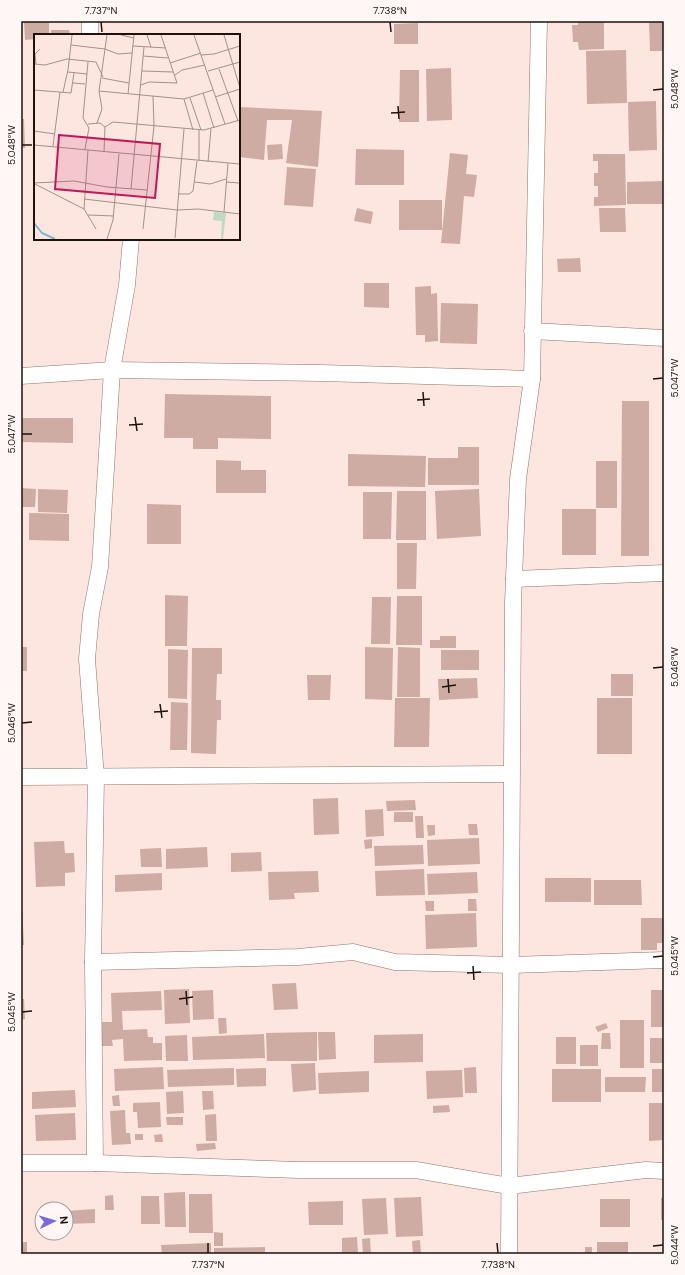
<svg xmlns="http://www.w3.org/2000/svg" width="685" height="1275" viewBox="0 0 685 1275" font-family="'DM Sans',sans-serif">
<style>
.building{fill:#ceaba3}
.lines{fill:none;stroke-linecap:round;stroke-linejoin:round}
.minor-casing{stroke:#927368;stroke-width:17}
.minor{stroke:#fff;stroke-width:16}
.ticks{fill:none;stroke:#1d120e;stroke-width:1.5}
.inset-river{fill:none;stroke:#7db5d2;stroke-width:2}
.inset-road{fill:none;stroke:#a3918b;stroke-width:1}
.view{fill:#c2185b;fill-opacity:0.15;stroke:#c2185b;stroke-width:2}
.inset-edge{fill:none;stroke:#1d120e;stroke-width:2}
.neatline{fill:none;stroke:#1d120e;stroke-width:1.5}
.ticks-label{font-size:10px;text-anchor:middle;fill:#1d120e}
</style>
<rect width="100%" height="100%" fill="#fce6df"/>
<g class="building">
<polygon points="24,21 49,21 49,35 35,35 35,39 25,40"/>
<polygon points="578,21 604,21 604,49 579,50 578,42 573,42 572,25 578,25"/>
<polygon points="649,21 664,21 664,51 650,51"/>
<polygon points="418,23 418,44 394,44 394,24"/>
<polygon points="51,30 69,30 70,35 51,35"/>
<polygon points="626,50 627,103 587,104 586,51"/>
<polygon points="451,68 452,120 427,121 426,69"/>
<polygon points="400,70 419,70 419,122 399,122"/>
<polygon points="656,101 657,150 629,151 628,102"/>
<polygon points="239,107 322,111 318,167 286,163 292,120 267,120 264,160 239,157"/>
<polygon points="21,119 24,119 25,148 21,148"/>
<polygon points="282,144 283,159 268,160 267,145"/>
<polygon points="356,149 404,150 404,185 355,185"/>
<polygon points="450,153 468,155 466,174 477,175 474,197 464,196 460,244 441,243"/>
<polygon points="593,154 625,154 626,205 594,206 594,197 598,197 598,186 594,186 594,173 598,173 598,161 593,161"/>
<polygon points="287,167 316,169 313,207 284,205"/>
<polygon points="664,181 664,204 627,204 627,182"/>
<rect x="399" y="200" width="43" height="30"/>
<polygon points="357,208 373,212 371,224 354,221"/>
<polygon points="599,208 625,208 626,232 600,232"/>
<polygon points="580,258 581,272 558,272 557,259"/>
<polygon points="364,283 389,283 389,308 364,307"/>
<polygon points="431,286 431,294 437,293 438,341 425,342 425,335 416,335 415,287"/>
<polygon points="441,303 478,304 477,344 440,343"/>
<polygon points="165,394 271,396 271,439 218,438 218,449 193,449 193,438 164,438"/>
<polygon points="622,401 649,401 649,556 621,556"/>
<polygon points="22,418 73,418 73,443 22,442"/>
<polygon points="458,447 479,447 479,485 428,485 428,458 458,458"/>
<polygon points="348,454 426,456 425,487 348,486"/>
<polygon points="216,460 241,461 241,470 266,470 266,493 216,493"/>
<rect x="596" y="461" width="21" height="47"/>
<polygon points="21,488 36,489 35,507 21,507"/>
<polygon points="38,489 68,490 67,513 38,512"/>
<polygon points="479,489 481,536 437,539 435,491"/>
<polygon points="397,491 426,491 426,540 396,540"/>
<polygon points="363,492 392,492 391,539 363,539"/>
<polygon points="147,504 181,505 181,544 147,544"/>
<rect x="562" y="509" width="34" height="46"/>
<polygon points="29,513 69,514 69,541 29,540"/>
<polygon points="397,543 417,543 416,589 397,589"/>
<polygon points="165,595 188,596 187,646 165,646"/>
<polygon points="397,596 422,596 422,645 396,645"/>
<polygon points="372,597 391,597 390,644 371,644"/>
<polygon points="440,636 456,636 456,648 430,648 430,640 440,640"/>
<rect x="21" y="647" width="6" height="24"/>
<polygon points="365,647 393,648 392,700 365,699"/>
<polygon points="398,647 420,648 420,697 397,697"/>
<polygon points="192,648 222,648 222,674 217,674 216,700 221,700 221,720 217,720 216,754 191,753"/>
<polygon points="168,649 188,650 187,699 168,698"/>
<rect x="441" y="650" width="38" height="20"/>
<rect x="611" y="674" width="22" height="22"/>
<polygon points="307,675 331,675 330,700 308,700"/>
<polygon points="477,678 478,698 439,700 438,679"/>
<polygon points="395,698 430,698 429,747 394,747"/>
<rect x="597" y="698" width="35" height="56"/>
<polygon points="171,702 188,703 187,750 170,750"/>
<polygon points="338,798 339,834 314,835 313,799"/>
<polygon points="415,800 416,810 387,811 386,801"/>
<polygon points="383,809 384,836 366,837 365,810"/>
<rect x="394" y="812" width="19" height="10"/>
<polygon points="415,816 423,816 424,838 416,838"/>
<polygon points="468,824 477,824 478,835 469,835"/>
<polygon points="427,825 435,825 435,835 428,836"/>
<polygon points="479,838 480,864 428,866 427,840"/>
<polygon points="372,839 372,848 365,849 364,840"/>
<polygon points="64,841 65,853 74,853 75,872 65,873 65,886 36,887 34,842"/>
<polygon points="423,845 424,864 375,866 374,846"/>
<polygon points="207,847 208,867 166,869 166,849"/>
<polygon points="161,848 162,867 141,867 140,849"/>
<polygon points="261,852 262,871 231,872 231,853"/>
<polygon points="424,869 425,895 376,896 375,871"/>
<polygon points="318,871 319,892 294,893 295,899 269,900 268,872"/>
<polygon points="477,872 478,893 428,895 427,874"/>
<polygon points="162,873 162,890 115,892 115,875"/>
<rect x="545" y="878" width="46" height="24"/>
<polygon points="594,880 641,880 642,905 594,905"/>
<polygon points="21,887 24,945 21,945"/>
<polygon points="468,899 476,899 477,911 468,911"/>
<polygon points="425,901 434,901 434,911 426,911"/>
<polygon points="476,913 477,947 426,949 425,915"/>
<polygon points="641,918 664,918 664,943 657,943 657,950 641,950"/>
<polygon points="296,983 298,1009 274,1010 272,984"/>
<polygon points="189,989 190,1023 165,1024 164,990"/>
<polygon points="213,990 214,1019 193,1020 192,991"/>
<rect x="651" y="990" width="13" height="37"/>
<polygon points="161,991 162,1010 122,1011 123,1030 147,1029 148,1037 153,1037 153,1043 162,1043 162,1060 124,1061 123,1039 112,1040 113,1046 102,1046 101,1022 112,1022 111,993"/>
<polygon points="21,999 24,999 25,1019 21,1020"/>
<polygon points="218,1018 226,1018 227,1033 219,1034"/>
<rect x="620" y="1020" width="24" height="48"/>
<polygon points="606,1023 608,1028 598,1032 595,1027"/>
<polygon points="317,1032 317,1061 267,1061 266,1033"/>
<polygon points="318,1032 335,1032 336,1059 319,1060"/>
<polygon points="602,1033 610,1033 611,1049 601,1049"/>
<polygon points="264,1034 265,1058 193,1060 192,1037"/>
<polygon points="423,1034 423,1062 374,1063 374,1035"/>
<polygon points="187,1035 188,1061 166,1061 165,1036"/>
<rect x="556" y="1037" width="20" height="27"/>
<rect x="650" y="1038" width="14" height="25"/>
<rect x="580" y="1045" width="18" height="21"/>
<polygon points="315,1063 316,1090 293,1092 291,1064"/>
<polygon points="163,1067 164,1089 115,1091 114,1069"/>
<polygon points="476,1067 477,1093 465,1093 464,1068"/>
<polygon points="234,1068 234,1085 168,1087 167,1070"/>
<polygon points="266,1068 266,1086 237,1087 236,1069"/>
<rect x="552" y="1069" width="49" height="33"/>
<rect x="652" y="1069" width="12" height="23"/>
<polygon points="462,1070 463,1097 427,1099 426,1071"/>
<polygon points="369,1071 369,1092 319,1094 318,1073"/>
<polygon points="605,1077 646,1077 645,1092 605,1092"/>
<polygon points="75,1090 76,1107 32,1109 32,1092"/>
<polygon points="183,1091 184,1113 167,1114 166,1092"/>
<polygon points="202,1091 213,1091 214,1109 203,1110"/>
<polygon points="119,1095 120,1106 113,1106 112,1096"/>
<polygon points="160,1102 161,1127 138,1128 137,1112 133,1112 133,1103"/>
<polygon points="649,1103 664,1103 664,1140 649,1141"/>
<polygon points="449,1105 450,1112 433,1113 433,1106"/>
<polygon points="125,1110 126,1133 130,1133 131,1144 112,1145 110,1111"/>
<polygon points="75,1113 76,1140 36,1141 35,1115"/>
<polygon points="216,1114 217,1141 206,1141 205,1115"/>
<polygon points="166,1117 183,1117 183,1125 167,1125"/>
<rect x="135" y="1134" width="8" height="6"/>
<polygon points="162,1134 163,1142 155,1142 154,1135"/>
<polygon points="215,1143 216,1149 197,1151 196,1144"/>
<polygon points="185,1192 186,1227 165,1227 164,1193"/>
<polygon points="189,1194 212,1194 213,1233 189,1233"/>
<polygon points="113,1195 114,1210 105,1210 105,1196"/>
<polygon points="141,1196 159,1196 160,1224 141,1224"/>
<polygon points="421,1197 423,1236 396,1237 394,1198"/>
<polygon points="386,1198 388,1234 364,1235 362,1199"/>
<rect x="661" y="1198" width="3" height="22"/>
<rect x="600" y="1199" width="30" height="28"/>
<polygon points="343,1201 343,1225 309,1225 308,1202"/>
<polygon points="95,1209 95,1223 66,1224 66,1211"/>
<polygon points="214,1232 223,1233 223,1246 214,1246"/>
<polygon points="357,1237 358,1253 342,1253 342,1238"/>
<polygon points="370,1238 371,1254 363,1254 362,1239"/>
<polygon points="420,1240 421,1254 413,1254 412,1241"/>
<rect x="21" y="1242" width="6" height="12"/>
<rect x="597" y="1242" width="31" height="12"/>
<polygon points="211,1243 211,1254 162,1254 161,1245"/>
<polygon points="265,1247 265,1254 214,1254 214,1248"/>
<rect x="585" y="1247" width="7" height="7"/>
</g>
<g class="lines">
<g class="minor-casing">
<g id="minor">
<polyline points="90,21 90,35"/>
<polyline points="532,331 664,338"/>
<polyline points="21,376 112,370 321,373 532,379"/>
<polyline points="514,579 664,573"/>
<polyline points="21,777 511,774"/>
<polyline points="93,962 298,957 353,952 395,962 511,965 664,960"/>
<polyline points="21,1163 95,1163 299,1170 416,1170 509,1186 646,1170 664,1171"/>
<polyline points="95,1163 93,962 96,777 87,659 91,614 100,567 112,370 127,285 131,239"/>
<polyline points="509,1254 513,603 518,479 532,379 539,21"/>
</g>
</g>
<use href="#minor" class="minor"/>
</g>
<path class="ticks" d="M101,22L102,32M390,22L391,32M653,90L663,89M398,106L399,119M391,113L405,112M22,145H32M653,379L663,378M423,392L424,406M417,400L430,399M135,417L137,431M129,425L143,424M22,434H32M653,668L663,667M448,679L449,693M442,687L456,685M160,704L162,718M154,712L168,711M22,723L32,722M653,957L663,956M473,966L474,980M467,973L481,972M186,991L187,1005M179,999L193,997M22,1012L32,1011M208,1243V1253M497,1243L498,1253M653,1246L663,1245"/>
<g transform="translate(34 34)">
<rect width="206" height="206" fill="#fce6df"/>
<path d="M180,178L192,179L189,205H187L188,187L179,186Z" fill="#bddbc2"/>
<path class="inset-river" d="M0,189L8,199L21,205"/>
<path class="inset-road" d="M87,1L100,4M113,1L117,13M160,1L191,90M190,1L206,54M37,11L71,15L84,20L98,19M99,12L132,14M167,21L180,20L206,12M109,22L134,24M136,29L167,19M0,30L11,31L33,25L62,28L69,43M2,30L1,20L6,15M185,35L204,87M108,37L139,38M174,37L206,28M34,38L53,40M141,41L148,36L171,31M68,44L95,49M39,49L51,50M107,51L115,48L143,49L127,1M0,56L37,59L40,39M65,57L150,65L179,56M29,58L34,36L38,1M169,59L180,94M94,60L100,1M181,63L206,55M156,64L167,96M150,65L159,96M63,89L68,75L65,57L73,1M54,90L66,89L71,93M165,96V127M0,97L21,100M0,111L206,130M19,112L26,58M51,115L55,94L49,84L54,28M70,118L71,93L79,88L170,96L206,86M174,128L177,95M161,148L176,150L192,145M192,148L206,149M0,149L40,147L73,153L113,156M1,150L50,175L62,195M97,155L110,13M144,160H155L159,157L163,127M50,165L143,176L164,175L206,180M50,175L54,116M190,178L194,129M54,181L80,182M109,195L120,92L119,62M141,204L150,95M73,205L79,186L85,120"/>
<path class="view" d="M25,101L126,110L121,164L21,155Z"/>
<rect width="206" height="206" class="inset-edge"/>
</g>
<rect width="685" height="1275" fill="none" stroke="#fef7f5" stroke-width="44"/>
<g transform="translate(54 1221) rotate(85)"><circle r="19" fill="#fef7f5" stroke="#a49b99"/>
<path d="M0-3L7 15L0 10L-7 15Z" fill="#7c67e2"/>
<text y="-6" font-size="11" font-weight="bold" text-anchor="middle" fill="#1d120e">N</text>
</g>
<rect x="22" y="22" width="641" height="1231" class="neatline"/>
<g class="ticks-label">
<text x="101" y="14">7.737°N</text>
<text x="390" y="14">7.738°N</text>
<text transform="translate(674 89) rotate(-90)" y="4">5.048°W</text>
<text transform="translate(11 145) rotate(-90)" y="4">5.048°W</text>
<text transform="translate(674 378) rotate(-90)" y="4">5.047°W</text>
<text transform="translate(11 434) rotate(-90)" y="4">5.047°W</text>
<text transform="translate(674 667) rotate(-90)" y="4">5.046°W</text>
<text transform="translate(11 723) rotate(-90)" y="4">5.046°W</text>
<text transform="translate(674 956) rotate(-90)" y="4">5.045°W</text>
<text transform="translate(11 1012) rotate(-90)" y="4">5.045°W</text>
<text transform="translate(674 1245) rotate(-90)" y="4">5.044°W</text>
<text x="208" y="1268">7.737°N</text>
<text x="498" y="1268">7.738°N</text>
</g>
</svg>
